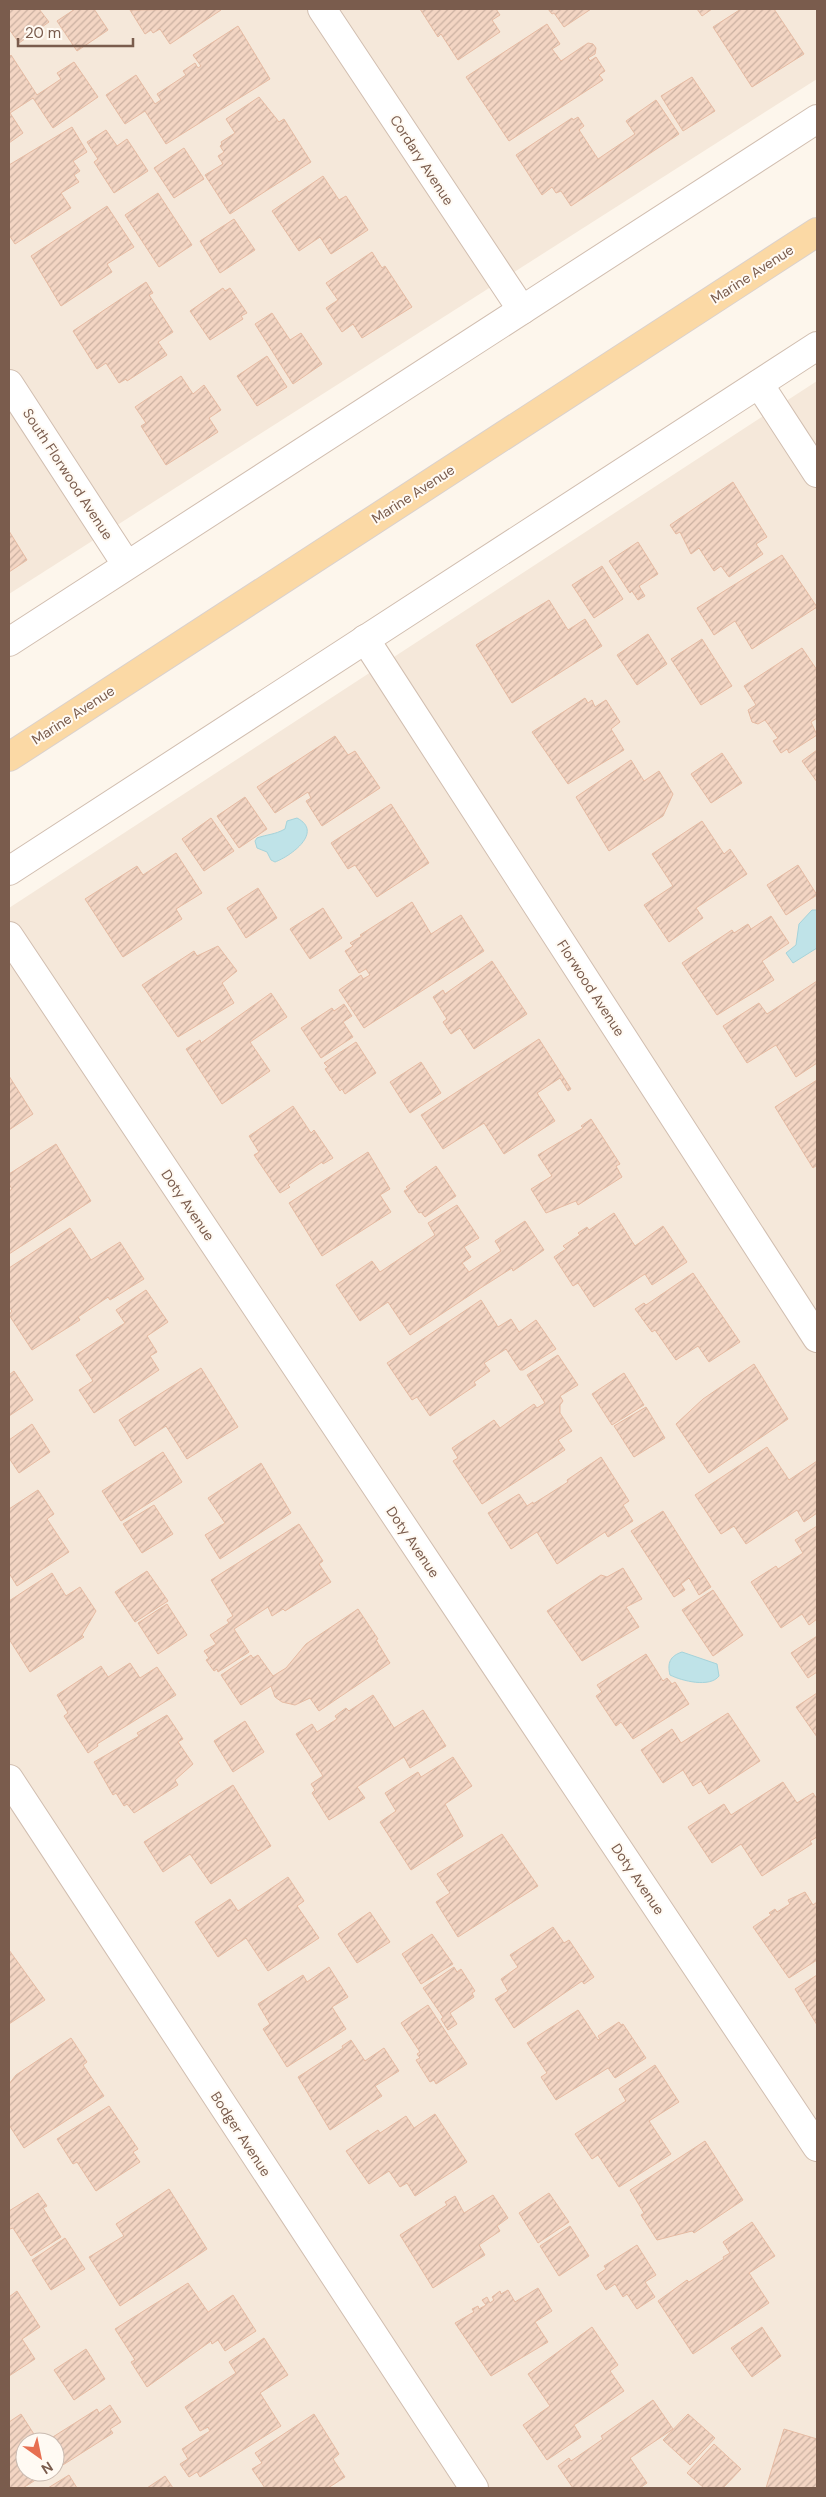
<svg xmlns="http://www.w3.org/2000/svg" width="826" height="2497" viewBox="0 0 826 2497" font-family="'DM Sans',sans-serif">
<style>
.residential{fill:#f5e8da;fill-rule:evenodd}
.water{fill:#bfe3e8;stroke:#a5d3da}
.building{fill:url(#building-hatch);stroke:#e6bba3}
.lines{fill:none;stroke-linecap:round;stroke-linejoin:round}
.minor-casing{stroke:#d1beb0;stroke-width:30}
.major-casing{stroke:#dad1cd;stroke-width:30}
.minor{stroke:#fff;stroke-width:28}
.major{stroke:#fbd9a5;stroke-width:28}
.labels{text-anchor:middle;stroke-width:4;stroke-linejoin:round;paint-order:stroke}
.street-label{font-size:14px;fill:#7a5c4d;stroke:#fffaf3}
</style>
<defs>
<pattern id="building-hatch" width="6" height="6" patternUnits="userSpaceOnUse" patternTransform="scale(1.25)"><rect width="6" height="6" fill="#f3d5c3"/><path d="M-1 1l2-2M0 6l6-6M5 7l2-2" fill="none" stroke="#cab0a1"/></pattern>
</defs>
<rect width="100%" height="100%" fill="#fdf6ec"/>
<g class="residential">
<polygon points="9,9 817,9 817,79 9,594"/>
<path d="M817,381V2488H9V908ZM25,2442H55V2472H25Z"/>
</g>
<g class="water">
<path d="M297,818C324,832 291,856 275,862L271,860L267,852L257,848L255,841L257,838C268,834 274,835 285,829L287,821Z"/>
<polygon points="812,910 817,910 817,948 793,963 786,953 796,945 799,924"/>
<path d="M682,1652L717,1664L719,1676C710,1688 682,1681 670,1675C667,1663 670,1656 682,1652Z"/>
</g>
<g class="building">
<polygon points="9,9 39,9 49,22 19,43 9,29"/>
<polygon points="75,9 94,9 108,30 77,51 57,21"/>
<polygon points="220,9 221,10 170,44 160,29 153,33 151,30 145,34 130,10"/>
<polygon points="420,9 496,9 500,15 492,20 500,32 458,60 441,34 438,37"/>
<polygon points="548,9 591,9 564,27 554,13 552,14"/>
<polygon points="697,9 712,9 702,16"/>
<polygon points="741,9 774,9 804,54 752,87 713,27"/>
<polygon points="547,24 560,44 552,49 561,61 588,43 593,44 596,48 595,54 588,58 590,61 596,57 605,71 599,75 603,80 509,141 466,77"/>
<polygon points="238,26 270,79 166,144 145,111 125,124 106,95 136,75 155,104 161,100 157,94 186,75 183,71 195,63 198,68 201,66 193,55"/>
<polygon points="11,55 37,95 61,79 57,73 74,62 98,97 53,128 33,98 10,113 23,133 9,143 9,57"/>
<polygon points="692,77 715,111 683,131 661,96"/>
<polygon points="259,97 279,122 284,119 311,162 230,214 205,175 223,164 218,156 224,152 220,146 222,144 221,142 235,133 226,119"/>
<polygon points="656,100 679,134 571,206 561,191 556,193 552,187 542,195 516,155 572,118 573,120 578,117 584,126 579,130 598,159 635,134 626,121"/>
<polygon points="72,127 87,152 73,161 80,171 74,175 79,182 61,193 71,208 15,244 9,235 9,165"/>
<polygon points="106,130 117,146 127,139 148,171 114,193 94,162 98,159 87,142"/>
<polygon points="184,148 204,179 174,198 154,168"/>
<polygon points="323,176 339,200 346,196 368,230 331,254 320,237 299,251 272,211"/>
<polygon points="158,193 192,245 159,267 125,215"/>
<polygon points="107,206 134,247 107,264 112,272 61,306 31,256"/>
<polygon points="234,219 255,250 220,273 200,241"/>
<polygon points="372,252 382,268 385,266 412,307 362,338 353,324 342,332 326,308 338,300 326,283"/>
<polygon points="146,282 153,293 149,295 173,332 158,342 167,355 127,381 126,379 119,383 106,363 97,369 73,331"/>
<polygon points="223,288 225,291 230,288 247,313 241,316 243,319 210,340 190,311"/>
<polygon points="272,313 290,340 301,333 322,364 293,384 255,324"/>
<polygon points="267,356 287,387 257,406 237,376"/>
<polygon points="181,376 193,394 204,385 221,410 209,418 218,432 166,465 141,426 146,423 135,407"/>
<polygon points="733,482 767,537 756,544 763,554 729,577 721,566 714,571 699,548 691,554 680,532 676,534 670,525"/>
<polygon points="9,531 27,560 9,572"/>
<polygon points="638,542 658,574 639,586 645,596 638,600 632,591 630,593 609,561"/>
<polygon points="782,555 817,607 752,649 735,621 714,635 697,608"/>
<polygon points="602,566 623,599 594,618 572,585"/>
<polygon points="549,600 568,630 585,619 602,646 512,703 476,645"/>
<polygon points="648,634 667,664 637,685 617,655"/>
<polygon points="702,639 732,686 701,705 671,659"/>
<polygon points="802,648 817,670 817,718 811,722 817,735 789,753 787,749 781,753 773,741 778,738 765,720 758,724 752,722 748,710 756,705 744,686"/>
<polygon points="585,698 588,703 592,700 595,707 606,700 620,722 611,729 624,750 568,784 532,732"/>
<polygon points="335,736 348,755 355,751 380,788 322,826 306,801 311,798 308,792 275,813 257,787"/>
<polygon points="817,750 817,782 802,761"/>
<polygon points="722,753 742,783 711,803 691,774"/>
<polygon points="631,760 644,781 659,771 673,794 663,816 609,851 576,797"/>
<polygon points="245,797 267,829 239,848 217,816"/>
<polygon points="391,804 429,863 377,897 355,865 348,869 331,843"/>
<polygon points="211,818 234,851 204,871 182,839"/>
<polygon points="702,821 724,854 730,849 747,874 696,908 703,918 669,942 644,905 673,886 652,854"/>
<polygon points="176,853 202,893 176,909 182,919 123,957 85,899 137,866 143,875"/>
<polygon points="798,865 817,895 786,915 767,885"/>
<polygon points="258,888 277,918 246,938 227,908"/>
<polygon points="412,902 431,934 461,915 484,951 364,1028 339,990 361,975 363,979 370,975 366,969 359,973 345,951 353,946 350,943 362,936 360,935"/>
<polygon points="323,908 342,938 310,959 290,929"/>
<polygon points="771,916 789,943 762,961 774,980 717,1015 682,963 732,930 734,933 748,924 751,929"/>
<polygon points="218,946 237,971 222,983 234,1003 178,1037 142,985 194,951 197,956"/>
<polygon points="492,961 527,1014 474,1049 460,1028 451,1034 443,1022 447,1019 433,997 443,990 445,994"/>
<polygon points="817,981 817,1063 796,1077 776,1045 747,1063 723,1026 759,1003 767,1014"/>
<polygon points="271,993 287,1017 250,1042 270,1071 222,1104 186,1049 200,1040 201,1043"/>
<polygon points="344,1004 352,1016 343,1022 353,1037 321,1058 301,1028 332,1008 334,1011"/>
<polygon points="539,1039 571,1089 568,1091 560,1078 537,1093 555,1121 504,1154 484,1123 443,1149 421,1115"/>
<polygon points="356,1042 376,1073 345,1094 342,1089 340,1091 325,1069 328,1067 324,1063"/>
<polygon points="421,1062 441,1093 410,1113 390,1082"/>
<polygon points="9,1076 33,1114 9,1130"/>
<polygon points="817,1080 817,1165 813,1168 775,1107"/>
<polygon points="293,1106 311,1133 314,1130 333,1158 323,1164 322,1162 288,1185 290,1187 280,1193 254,1155 259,1152 249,1136"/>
<polygon points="591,1119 620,1164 616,1166 622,1177 578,1205 576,1201 546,1213 531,1189 552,1176 538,1155 583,1128 581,1126"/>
<polygon points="56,1144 91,1201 9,1254 9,1191 12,1189 9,1184 9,1174"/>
<polygon points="368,1152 390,1189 380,1195 391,1212 322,1256 289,1203"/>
<polygon points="436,1166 456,1196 425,1217 421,1212 419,1213 404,1191 408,1189 406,1187"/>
<polygon points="457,1205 479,1238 464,1247 471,1257 462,1263 469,1272 501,1251 495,1241 525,1221 544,1250 513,1271 512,1268 479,1289 410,1335 388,1302 360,1321 336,1285 372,1261 380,1272 435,1235 428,1223"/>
<polygon points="614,1213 635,1246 663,1226 687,1262 652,1285 645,1274 594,1307 578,1283 573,1286 554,1257 566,1249 563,1246 580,1235 578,1233 587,1227 589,1230"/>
<polygon points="70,1228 91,1260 120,1242 144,1279 110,1300 108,1297 78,1317 80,1320 32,1350 9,1315 12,1311 9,1308 9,1268"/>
<polygon points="693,1273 740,1342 709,1362 698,1346 676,1360 655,1330 652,1332 635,1309 644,1303 646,1305"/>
<polygon points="146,1290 168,1322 147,1336 157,1352 150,1356 159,1370 94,1413 79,1390 93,1381 76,1355 125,1323 116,1310"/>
<polygon points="481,1300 498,1327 511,1319 519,1332 536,1320 556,1349 523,1370 520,1370 506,1349 484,1363 490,1371 474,1382 476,1385 430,1416 417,1397 412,1400 387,1363"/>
<polygon points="558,1355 578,1385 560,1396 563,1401 560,1405 560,1413 572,1431 558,1440 565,1450 482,1504 453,1461 458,1458 452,1448 494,1420 500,1428 534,1404 537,1408 545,1403 527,1375"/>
<polygon points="754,1364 788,1419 709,1473 676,1424 703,1399"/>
<polygon points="201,1368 238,1427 187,1459 166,1426 135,1446 119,1420"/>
<polygon points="14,1371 33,1400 9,1416 9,1375"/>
<polygon points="624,1373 644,1405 612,1425 592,1394"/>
<polygon points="646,1407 665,1438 634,1457 614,1426"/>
<polygon points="32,1424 50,1452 19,1473 9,1458 9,1440"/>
<polygon points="767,1447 789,1480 817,1461 817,1513 804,1522 797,1510 746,1544 734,1526 721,1534 695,1495"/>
<polygon points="163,1452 182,1482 121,1521 102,1491"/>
<polygon points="601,1457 629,1501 623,1505 633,1521 608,1537 605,1532 557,1564 537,1532 511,1549 488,1513 519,1494 527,1506 533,1502 533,1504 568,1482 567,1480"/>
<polygon points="261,1463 291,1513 220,1559 205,1535 225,1523 208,1498"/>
<polygon points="38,1490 54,1514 47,1519 69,1552 17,1586 9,1573 9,1509"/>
<polygon points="154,1505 173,1534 142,1553 123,1524"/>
<polygon points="663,1511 711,1587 699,1595 689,1578 681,1584 685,1590 674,1597 631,1531"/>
<polygon points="299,1524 323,1561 319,1564 331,1582 285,1611 283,1609 272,1616 268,1607 234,1629 249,1652 218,1672 217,1669 214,1671 206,1660 209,1658 204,1651 216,1644 210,1635 229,1623 227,1620 233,1616 211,1580"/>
<polygon points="817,1526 817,1619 809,1625 802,1614 781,1628 751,1582 776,1566 778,1569 803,1553 795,1540"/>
<polygon points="623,1568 642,1599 626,1607 639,1627 582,1661 547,1611 601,1575 607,1577"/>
<polygon points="147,1571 168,1601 135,1622 115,1592"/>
<polygon points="52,1573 66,1596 80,1587 96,1611 82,1635 84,1637 30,1672 9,1639 9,1601"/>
<polygon points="713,1590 743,1635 713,1656 682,1610"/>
<polygon points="167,1604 187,1635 158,1654 138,1623"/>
<polygon points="358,1609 378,1639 376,1640 390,1663 319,1711 310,1698 295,1705 282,1702 275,1697 271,1686 241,1705 221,1675 251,1655 253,1658 258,1655 273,1676 286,1668 306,1644"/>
<polygon points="817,1636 817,1672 808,1678 791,1653"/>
<polygon points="646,1654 663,1681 667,1678 672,1684 675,1682 689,1704 633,1739 621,1722 616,1726 596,1696 602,1692 597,1685"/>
<polygon points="130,1663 140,1678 157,1667 176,1695 97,1744 98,1746 88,1753 64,1716 68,1713 57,1695 101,1666 108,1677"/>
<polygon points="817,1693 817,1737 796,1707"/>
<polygon points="373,1695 394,1728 423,1710 446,1746 410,1768 404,1757 357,1787 365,1798 329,1820 312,1793 315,1790 311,1784 323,1776 296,1734 312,1724 317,1732 337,1719 335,1716 346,1708 349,1711"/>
<polygon points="728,1713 760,1761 709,1794 701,1781 693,1786 683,1770 663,1783 641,1750 672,1729 681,1743"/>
<polygon points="167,1715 183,1739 178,1742 193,1764 175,1780 178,1785 134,1813 127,1804 124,1806 116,1793 113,1795 94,1762 139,1736 137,1733"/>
<polygon points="245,1721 264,1752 233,1772 214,1741"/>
<polygon points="453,1757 472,1786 445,1804 463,1836 411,1870 380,1822 396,1811 385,1793 418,1772 421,1777"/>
<polygon points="783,1782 797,1803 813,1793 817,1799 817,1837 810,1841 812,1844 762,1876 741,1844 712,1863 688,1827 724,1804 731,1815"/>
<polygon points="233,1785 271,1846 211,1884 190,1854 163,1872 144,1842"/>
<polygon points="502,1834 538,1886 458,1937 436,1902 450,1893 437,1874"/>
<polygon points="288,1877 304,1901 297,1906 319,1938 268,1971 246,1938 218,1957 195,1922 230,1899 238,1911"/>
<polygon points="805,1892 813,1905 817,1902 817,1960 789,1978 753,1927 771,1915 769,1913 775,1909 777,1912 790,1904 788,1900"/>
<polygon points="370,1912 390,1942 357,1963 338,1934"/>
<polygon points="553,1927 564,1943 569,1940 594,1977 584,1984 582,1981 514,2028 495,1999 508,1991 501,1979 518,1967 510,1955"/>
<polygon points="432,1934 453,1964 421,1984 402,1954"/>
<polygon points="9,1950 45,2000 9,2024"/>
<polygon points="329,1967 348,1997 332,2007 346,2029 287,2067 263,2029 270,2024 258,2004 303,1975 307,1982"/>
<polygon points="454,1967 457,1972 461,1969 475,1991 472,1993 474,1997 450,2013 457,2024 448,2030 441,2019 443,2017 423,1988"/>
<polygon points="817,1975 817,2025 795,1989"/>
<polygon points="428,2005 467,2064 436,2084 434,2080 430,2082 416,2060 420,2058 417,2054 420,2052 401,2023"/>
<polygon points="578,2010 598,2040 600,2039 598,2036 619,2022 621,2025 623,2024 646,2058 615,2078 608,2068 556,2100 541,2077 547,2073 527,2043"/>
<polygon points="71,2038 87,2062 83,2065 104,2096 24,2148 9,2125 9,2084 16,2075"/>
<polygon points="351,2040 365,2061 384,2048 399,2071 375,2086 382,2096 330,2130 298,2077 343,2048 342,2046"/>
<polygon points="655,2065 679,2102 649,2121 671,2154 619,2187 598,2155 592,2159 575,2134 626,2101 619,2089"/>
<polygon points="109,2106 138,2149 133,2152 140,2162 96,2191 77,2162 73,2164 57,2139"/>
<polygon points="435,2114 467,2162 415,2196 407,2183 400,2187 389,2171 369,2184 346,2151 378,2130 380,2133 406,2116 414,2128"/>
<polygon points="705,2141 743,2200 694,2233 692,2231 657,2240 641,2215 644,2213 630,2190"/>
<polygon points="169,2189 207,2249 120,2306 89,2257 124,2236 116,2224"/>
<polygon points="38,2193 47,2206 43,2208 61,2237 31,2256 13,2228 10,2229 9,2227 9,2211"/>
<polygon points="549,2193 569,2222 538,2243 519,2213"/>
<polygon points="493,2195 508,2218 497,2226 500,2231 479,2245 485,2255 433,2288 400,2235 447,2205 445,2202 455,2196 464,2213"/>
<polygon points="752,2222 775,2256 749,2273 769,2303 693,2354 658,2301 687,2280 689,2282 724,2259 723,2257 730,2253 723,2242"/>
<polygon points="570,2226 589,2256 559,2276 540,2246"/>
<polygon points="65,2238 85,2269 51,2290 32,2260"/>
<polygon points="637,2245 656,2275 645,2282 655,2297 637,2309 627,2294 623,2297 615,2284 606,2290 597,2275 606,2269 604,2266"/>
<polygon points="188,2283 208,2312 233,2295 256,2331 225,2351 218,2340 212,2344 211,2341 147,2387 131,2362 135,2360 115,2329"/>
<polygon points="538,2288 552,2311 535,2322 548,2342 491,2376 455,2323 474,2312 472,2309 478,2306 479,2309 486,2305 482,2300 487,2297 490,2303 494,2300 492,2297 500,2291 501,2294 508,2290 515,2302"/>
<polygon points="17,2291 40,2327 22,2339 35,2359 9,2376 9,2297"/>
<polygon points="592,2327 618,2365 610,2371 624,2391 574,2425 581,2437 547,2460 523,2425 550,2406 528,2374"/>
<polygon points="762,2327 781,2356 752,2377 731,2348"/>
<polygon points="264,2338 288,2375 260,2393 281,2426 200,2477 197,2472 189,2477 180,2464 188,2459 182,2449 210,2431 208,2427 200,2431 185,2407 236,2373 229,2362"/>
<polygon points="86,2349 105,2379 74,2400 54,2370"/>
<polygon points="653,2400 673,2429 630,2458 647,2483 640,2488 573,2488 558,2466 569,2458 571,2461 603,2439 601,2436"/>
<polygon points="110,2405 121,2422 110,2429 113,2433 55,2470 55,2442 45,2442 97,2409 99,2413"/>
<polygon points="21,2414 39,2442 25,2442 25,2472 48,2472 23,2488 9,2488 9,2422"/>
<polygon points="314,2414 339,2454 333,2459 345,2477 328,2488 265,2488 252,2469 262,2463 255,2453"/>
<polygon points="688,2414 715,2438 690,2465 663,2440"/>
<polygon points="784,2429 817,2439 817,2488 766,2488"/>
<polygon points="714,2444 741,2469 723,2488 704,2488 687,2473"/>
<polygon points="69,2475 77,2488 48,2488"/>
<polygon points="165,2476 173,2488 147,2488"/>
</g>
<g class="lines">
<g class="minor-casing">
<g id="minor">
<polyline points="322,9 522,310"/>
<polyline points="9,384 126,564"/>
<polyline points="759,384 817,473"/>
<polyline points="365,639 817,1338"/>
<polyline points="9,642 817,119"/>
<polyline points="9,871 817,346"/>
<polyline points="9,936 817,2147"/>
<polyline points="9,1779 474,2488"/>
</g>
</g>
<g class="major-casing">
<polyline id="major" points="9,757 817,232"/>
</g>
<use href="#minor" class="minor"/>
<use href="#major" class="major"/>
</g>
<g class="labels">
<g class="street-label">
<text transform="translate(422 160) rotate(57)" y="5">Cordary Avenue</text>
<text transform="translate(752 274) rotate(-33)" y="5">Marine Avenue</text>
<text transform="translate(68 474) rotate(57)" y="5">South Florwood Avenue</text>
<text transform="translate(413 494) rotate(-33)" y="5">Marine Avenue</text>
<text transform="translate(73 715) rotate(-33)" y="5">Marine Avenue</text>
<text transform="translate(591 988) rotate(57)" y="5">Florwood Avenue</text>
<text transform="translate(188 1205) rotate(56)" y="5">Doty Avenue</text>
<text transform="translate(413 1542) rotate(56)" y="5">Doty Avenue</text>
<text transform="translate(638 1879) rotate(56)" y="5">Doty Avenue</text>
<text transform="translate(241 2134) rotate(57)" y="5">Bodger Avenue</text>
</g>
</g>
<rect width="826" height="2497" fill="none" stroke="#7a5c4d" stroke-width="20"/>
<g transform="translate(40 2457) rotate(147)"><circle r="24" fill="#fffaf3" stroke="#cabbb1"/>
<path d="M0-4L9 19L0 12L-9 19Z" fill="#e76f51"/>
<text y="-8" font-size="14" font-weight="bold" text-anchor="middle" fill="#7a5c4d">N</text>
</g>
<path d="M18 38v8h115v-8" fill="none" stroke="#7a5c4d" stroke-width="2.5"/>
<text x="25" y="38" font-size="15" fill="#7a5c4d" stroke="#fffaf3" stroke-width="4" paint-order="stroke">20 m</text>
</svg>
